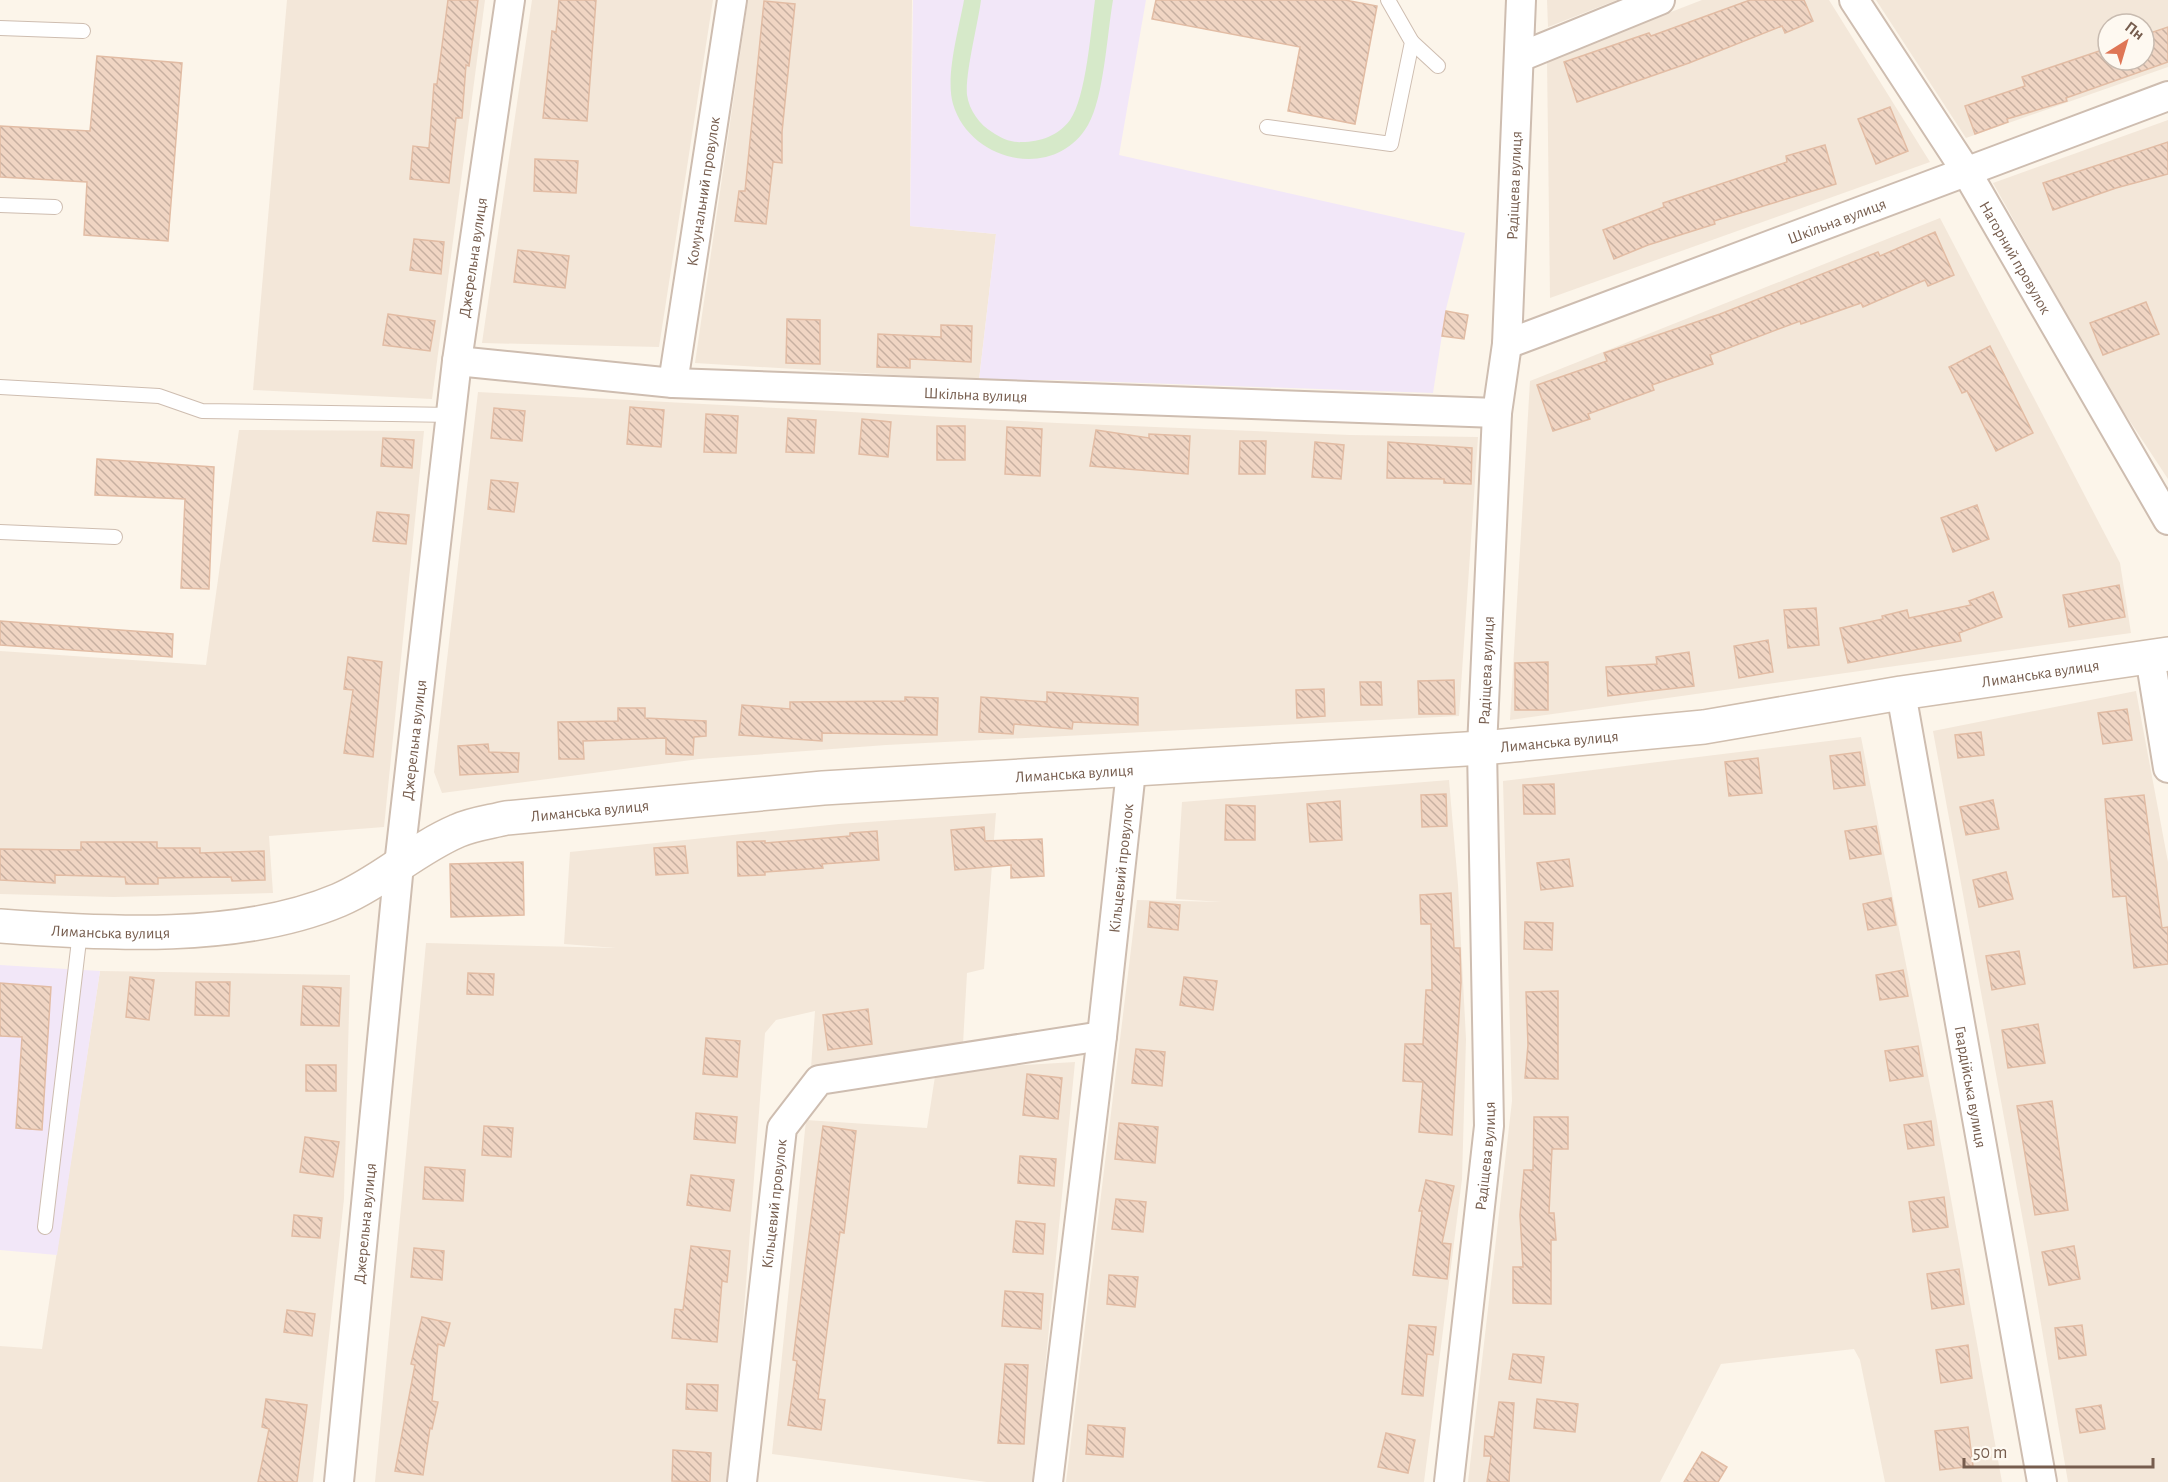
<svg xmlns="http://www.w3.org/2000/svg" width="2168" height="1482" viewBox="0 0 2168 1482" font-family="'Alegreya Sans',sans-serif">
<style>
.residential{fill:#f3e7d9;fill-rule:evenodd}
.education{fill:#f2e7f8}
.pitch{fill:#d6e9c9}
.building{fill:url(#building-back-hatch);stroke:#e2bca4;stroke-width:1.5}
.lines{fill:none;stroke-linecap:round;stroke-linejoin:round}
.lane-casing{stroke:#cebdb0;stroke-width:16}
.street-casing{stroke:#cebdb0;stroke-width:32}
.secondary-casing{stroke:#d0beae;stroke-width:36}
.lane{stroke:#fff;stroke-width:14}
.street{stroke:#fff;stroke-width:28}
.secondary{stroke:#fff;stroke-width:33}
.labels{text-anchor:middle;stroke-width:4.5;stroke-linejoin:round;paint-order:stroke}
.street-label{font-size:16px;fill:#765d4e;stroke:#fef9f1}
</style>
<defs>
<pattern id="building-back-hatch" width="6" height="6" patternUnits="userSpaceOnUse" patternTransform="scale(1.5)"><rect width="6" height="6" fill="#f0d5c3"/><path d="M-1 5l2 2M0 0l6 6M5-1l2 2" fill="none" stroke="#c7b0a1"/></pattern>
</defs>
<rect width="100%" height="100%" fill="#fcf5ea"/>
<g class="residential">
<polygon points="287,0 485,0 432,399 253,390"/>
<polygon points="532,0 713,0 659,347 482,343"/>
<polygon points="748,0 912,0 910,226 996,234 979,380 695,363"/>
<polygon points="1547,0 1617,0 1548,27"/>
<polygon points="1702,0 1829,0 1930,162 1550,298 1547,60"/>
<path d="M1876,0H2168V67L1966,138ZM2108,24H2144V60H2108Z"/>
<polygon points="2168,120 2168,479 2106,385 1993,183"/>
<polygon points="1940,218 2120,563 2131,633 1510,720 1530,381"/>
<polygon points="478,392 1057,423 1350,435 1478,437 1459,716 886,745 699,759 442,793 434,772"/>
<polygon points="239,430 424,431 384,827 269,836 273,893 114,897 0,894 0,651 206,665"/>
<polygon points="2136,691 2168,862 2168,1482 2068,1482 2028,1248 1933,731"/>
<polygon points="1861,737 1936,1116 2002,1482 1885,1482 1860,1360 1854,1349 1721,1364 1660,1482 1468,1482 1512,1101 1503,781"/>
<polygon points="1449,780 1458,885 1466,1039 1462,1179 1424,1482 1066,1482 1137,900 1222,902 1176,899 1182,802"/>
<polygon points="996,813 984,969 967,973 963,1044 811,1068 815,1011 776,1020 765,1033 731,1482 375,1482 426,943 616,948 564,944 570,852 839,824"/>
<polygon points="100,971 350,975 344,1199 313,1482 0,1482 0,1346 42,1349"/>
<polygon points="1075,1062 1034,1482 987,1482 772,1454 806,1120 927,1128 936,1070"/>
</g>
<g class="education">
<polygon points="913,0 1146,0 1119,155 1465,233 1446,309 1433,393 1058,380 979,380 996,234 910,226"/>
<polygon points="0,965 100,971 57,1255 0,1250"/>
</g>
<path class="pitch" d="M964,0H981C978,24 965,73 967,95C969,110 980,125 992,132C1001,138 1011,143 1022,142C1040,142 1058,136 1070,120C1086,98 1091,29 1095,0H1113C1107,34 1104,97 1088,125C1055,182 970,162 953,104C945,76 959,29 964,0Z"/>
<g class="building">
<polygon points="448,0 478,0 469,66 466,65 462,118 456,118 449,183 410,179 413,146 429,148 434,84 437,84"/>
<polygon points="559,0 596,0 587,121 543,118 552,31 556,32"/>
<polygon points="1156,0 1345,0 1377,6 1355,124 1288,111 1300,47 1152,19"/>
<polygon points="1750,0 1804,0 1813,21 1785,33 1782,26 1689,63 1577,102 1564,62 1649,33 1651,36"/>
<polygon points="764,1 795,4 782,132 782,163 773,162 766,224 735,221 739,191 745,191"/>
<polygon points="2168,27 2168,62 2066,98 2067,101 2007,119 2008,122 1975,134 1965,106 2025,86 2022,77 2108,48 2108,60 2144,60 2144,35"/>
<polygon points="97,56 182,63 168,241 84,235 87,182 0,177 0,126 90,131"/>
<polygon points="1890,107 1908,151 1876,164 1858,119"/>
<polygon points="2168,142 2168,174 2116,188 2053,210 2043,183"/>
<polygon points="1825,145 1836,184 1714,221 1715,224 1648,245 1614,259 1603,230 1664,207 1663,203 1787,162 1786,156"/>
<polygon points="535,159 578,161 576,193 534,191"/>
<polygon points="1935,232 1954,275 1928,286 1925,280 1863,307 1861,303 1801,324 1800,321 1710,355 1713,364 1652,385 1654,390 1588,414 1590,419 1553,431 1537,385 1607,361 1604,353 1720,314 1878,252 1880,256"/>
<polygon points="414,239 444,242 441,274 410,270"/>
<polygon points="518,250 569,256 565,288 514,282"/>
<polygon points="2146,302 2159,334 2103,355 2090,323"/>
<polygon points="1446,311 1468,315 1464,339 1442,336"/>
<polygon points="388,314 435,321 430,351 383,345"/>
<polygon points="787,319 820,320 820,364 786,363"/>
<polygon points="941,325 972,326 971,362 910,359 910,368 877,367 878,334 941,337"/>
<polygon points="1990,346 2033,433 1996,451 1967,391 1962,393 1949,367"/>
<polygon points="630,407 664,410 661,447 627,444"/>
<polygon points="494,408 525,411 522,441 491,438"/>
<polygon points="706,414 738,416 736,453 704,452"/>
<polygon points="788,418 816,420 814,453 786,452"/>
<polygon points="862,419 891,422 888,457 859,454"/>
<rect x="937" y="426" width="28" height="34"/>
<polygon points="1007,427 1042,429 1040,476 1005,474"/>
<polygon points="1096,430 1149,438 1149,434 1190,436 1188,474 1090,466"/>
<polygon points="383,438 414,440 412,468 381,466"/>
<polygon points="1240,441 1266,441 1265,474 1239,474"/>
<polygon points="1315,442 1344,445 1341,479 1312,477"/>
<polygon points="1388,442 1472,448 1471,484 1444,483 1444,479 1387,478"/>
<polygon points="97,459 214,467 209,589 181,588 185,499 95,495"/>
<polygon points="491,480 518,483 514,512 488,509"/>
<polygon points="1977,505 1989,539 1953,552 1941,518"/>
<polygon points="377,512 409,515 406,544 373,541"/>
<polygon points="2119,585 2125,617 2069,627 2063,595"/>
<polygon points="1993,592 2002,617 1959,633 1961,641 1848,663 1840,628 1883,619 1882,616 1907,610 1909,618 1971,605 1969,601"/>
<polygon points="1816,608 1819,645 1788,648 1784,610"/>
<polygon points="0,621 173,634 172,657 0,645"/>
<polygon points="1768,640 1773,672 1739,678 1734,646"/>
<polygon points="1689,652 1694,686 1608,696 1606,667 1657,664 1656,657"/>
<polygon points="348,657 382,662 373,757 344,753 353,690 344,689"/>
<polygon points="1548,662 1548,710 1515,710 1515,663"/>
<polygon points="1454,680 1455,714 1419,714 1418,681"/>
<polygon points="1360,682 1381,682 1382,705 1361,705"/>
<polygon points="1324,689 1325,716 1297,718 1296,690"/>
<polygon points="1047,692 1138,698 1138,725 1073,722 1072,729 1014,724 1013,734 979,732 981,697 1047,702"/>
<polygon points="905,697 938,698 937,735 822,733 822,741 739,735 742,705 790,709 790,702 905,701"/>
<polygon points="618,708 645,708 645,718 706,721 706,736 694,737 693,755 666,754 666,738 583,741 584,759 559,759 558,722 618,721"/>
<polygon points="2127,709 2132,740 2103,744 2098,713"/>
<polygon points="1981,732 1984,755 1958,758 1955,735"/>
<polygon points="488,744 489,752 519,753 518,772 460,775 458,746"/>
<polygon points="1860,752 1865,785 1834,789 1830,756"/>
<polygon points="1758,758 1762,793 1729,796 1725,762"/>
<polygon points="1554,784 1555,814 1524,814 1523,785"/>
<polygon points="1446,794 1447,826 1422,827 1421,795"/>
<polygon points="2144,795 2162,928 2168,927 2168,964 2134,968 2126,896 2113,897 2105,799"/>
<polygon points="1993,800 1999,829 1966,835 1960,807"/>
<polygon points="1340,801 1342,840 1310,842 1307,804"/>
<polygon points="1226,805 1255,806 1255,840 1225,840"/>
<polygon points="1876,826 1881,854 1850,859 1845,831"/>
<polygon points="984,827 985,841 1042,839 1044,876 1011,878 1011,865 955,870 951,830"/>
<polygon points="877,831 879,860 822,864 823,868 765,872 765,875 738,876 737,842 765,841 765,843 850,836 850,833"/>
<polygon points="81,842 157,842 157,848 200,848 200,853 264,851 265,880 232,881 231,877 158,878 158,884 126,884 125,877 55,875 55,883 0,880 0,849 81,850"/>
<polygon points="685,846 688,873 656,875 654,848"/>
<polygon points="1569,859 1573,886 1541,890 1537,863"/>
<polygon points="523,862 524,915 451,917 450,864"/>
<polygon points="2006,872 2013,899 1979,907 1973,880"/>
<polygon points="1451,893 1454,948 1460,948 1461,982 1452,1135 1419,1132 1423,1082 1403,1081 1405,1044 1423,1044 1426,990 1432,990 1431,924 1421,924 1420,895"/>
<polygon points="1891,898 1896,925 1868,930 1863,904"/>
<polygon points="1150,902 1180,905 1178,930 1148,927"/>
<polygon points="1525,922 1553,923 1552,950 1524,949"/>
<polygon points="2019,951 2025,984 1992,990 1986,956"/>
<polygon points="1903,970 1908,996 1880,1000 1876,975"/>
<polygon points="468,973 494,974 493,995 467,994"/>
<polygon points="130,977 154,980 149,1020 126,1017"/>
<polygon points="1184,977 1217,981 1213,1010 1180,1005"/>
<polygon points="196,982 230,982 229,1016 195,1015"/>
<polygon points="0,983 51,987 42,1130 16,1128 22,1037 0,1036"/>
<polygon points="303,986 341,988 339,1026 301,1025"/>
<polygon points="1558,991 1558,1079 1525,1078 1528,1045 1526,992"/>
<polygon points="868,1009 872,1044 828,1050 823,1015"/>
<polygon points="2038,1024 2045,1063 2008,1068 2002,1030"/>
<polygon points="706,1038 740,1041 737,1077 703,1074"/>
<polygon points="1918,1046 1923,1076 1890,1081 1885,1051"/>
<polygon points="1136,1049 1165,1052 1162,1086 1132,1083"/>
<rect x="306" y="1065" width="30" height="26"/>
<polygon points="1027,1074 1062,1078 1058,1119 1023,1115"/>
<polygon points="2052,1101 2068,1210 2035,1215 2017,1106"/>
<polygon points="696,1113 737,1117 735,1143 694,1139"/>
<polygon points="1534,1117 1568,1117 1568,1149 1552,1149 1549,1213 1554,1213 1556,1240 1551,1240 1551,1304 1513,1303 1513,1267 1523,1267 1520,1215 1524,1170 1533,1170"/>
<polygon points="1931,1121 1934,1145 1908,1149 1904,1125"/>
<polygon points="1119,1123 1158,1127 1155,1163 1115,1159"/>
<polygon points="484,1126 513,1128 511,1157 482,1155"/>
<polygon points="823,1126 856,1131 844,1233 840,1232 818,1399 825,1400 821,1430 788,1425 797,1361 793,1360"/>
<polygon points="305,1137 339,1142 333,1177 300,1172"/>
<polygon points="1020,1156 1056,1159 1054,1186 1018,1183"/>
<polygon points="425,1167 465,1170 463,1201 423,1199"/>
<polygon points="691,1175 734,1180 730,1211 687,1205"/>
<polygon points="1426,1180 1454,1186 1442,1243 1451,1244 1447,1279 1413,1275 1422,1211 1419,1211"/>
<polygon points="1944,1197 1948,1227 1913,1232 1909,1202"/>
<polygon points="1116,1199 1146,1202 1143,1232 1112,1229"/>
<polygon points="294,1215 322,1218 320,1238 292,1236"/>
<polygon points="1016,1221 1045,1224 1043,1254 1013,1252"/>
<polygon points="691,1246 730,1251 727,1282 722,1281 717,1342 672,1338 675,1309 683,1310"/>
<polygon points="2074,1246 2080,1279 2049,1285 2042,1252"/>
<polygon points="414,1248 444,1251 442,1280 411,1277"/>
<polygon points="1959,1269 1964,1304 1932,1309 1927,1274"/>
<polygon points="1109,1275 1138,1277 1135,1307 1107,1304"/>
<polygon points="1005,1291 1043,1294 1041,1329 1002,1326"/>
<polygon points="287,1310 315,1314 312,1336 284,1332"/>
<polygon points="422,1317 450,1323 444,1346 438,1344 432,1401 438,1402 432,1429 430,1428 423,1475 395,1471 415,1365 411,1364"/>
<polygon points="1409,1325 1436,1327 1433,1355 1427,1354 1423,1396 1402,1394"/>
<polygon points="2082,1325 2086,1355 2059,1359 2055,1328"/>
<polygon points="1968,1345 1972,1378 1941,1383 1936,1350"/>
<polygon points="1513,1354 1544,1357 1541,1383 1509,1379"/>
<polygon points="1005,1364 1028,1365 1024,1444 998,1443"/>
<polygon points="687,1384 718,1385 717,1411 686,1409"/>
<polygon points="266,1399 307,1405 297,1482 258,1482 269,1429 262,1427"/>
<polygon points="1537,1399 1578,1404 1575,1432 1534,1428"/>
<polygon points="1499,1402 1514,1403 1509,1482 1487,1482 1491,1456 1484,1456 1485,1436 1494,1437"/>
<polygon points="2101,1405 2105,1429 2080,1433 2076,1409"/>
<polygon points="1088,1425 1125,1428 1123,1457 1086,1454"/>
<polygon points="1968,1427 1973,1466 1940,1470 1935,1431"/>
<polygon points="1386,1433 1415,1440 1408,1473 1378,1467"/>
<polygon points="673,1450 711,1453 710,1482 672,1481"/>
<polygon points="1702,1452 1727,1467 1718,1482 1684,1482"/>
</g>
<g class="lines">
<g class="lane-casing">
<g id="lane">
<polyline points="0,28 83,31"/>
<polyline points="1412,42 1438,66"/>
<polyline points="1267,127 1391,144 1412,42 1388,0"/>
<polyline points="0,205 55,207"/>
<polyline points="0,387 159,396 202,411 453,415"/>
<polyline points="0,532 115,537"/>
<polyline points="45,1227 80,932"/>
</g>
</g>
<g class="street-casing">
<g id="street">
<path id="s1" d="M1854,0L1966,171L2168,520"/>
<polyline points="1520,57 1660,0"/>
<path id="s2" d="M1507,344L2168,96"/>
<path id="s3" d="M457,361L673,383L1497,413"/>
<path id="s4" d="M673,383L732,0"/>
<polyline points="2150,657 2168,768"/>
<path id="s5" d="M1901,693L2042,1482"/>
<path id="s6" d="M339,1482L399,865L457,361L510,0"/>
<path id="s7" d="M742,1482L782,1128L819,1080L1102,1036"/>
<path id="s8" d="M1048,1482L1102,1036L1131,771"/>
<path id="s9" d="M1449,1482L1489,1126L1482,748L1497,413L1507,344L1521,0"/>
</g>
</g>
<g class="secondary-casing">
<g id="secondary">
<path id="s10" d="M0,926C105,934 240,942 339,900C381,882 415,849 457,831C472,824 490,822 506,818L823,788L1482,748L1704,727L1901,693L2168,654"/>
</g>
</g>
<use href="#lane" class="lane"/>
<use href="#street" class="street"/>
<use href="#secondary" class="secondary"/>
</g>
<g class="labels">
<g class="street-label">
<text dy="6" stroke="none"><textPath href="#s9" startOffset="1300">Радіщева вулиця</textPath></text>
<text dy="6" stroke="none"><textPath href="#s4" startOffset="194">Комунальний провулок</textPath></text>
<text dy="6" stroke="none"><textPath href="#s2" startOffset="352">Шкільна вулиця</textPath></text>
<text dy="6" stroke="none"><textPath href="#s6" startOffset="1232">Джерельна вулиця</textPath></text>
<text dy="6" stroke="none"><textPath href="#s1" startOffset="304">Нагорний провулок</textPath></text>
<text dy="6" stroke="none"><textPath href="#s3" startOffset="520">Шкільна вулиця</textPath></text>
<text dy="6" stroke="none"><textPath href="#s9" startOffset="814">Радіщева вулиця</textPath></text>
<text dy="6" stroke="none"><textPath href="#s10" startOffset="2073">Лиманська вулиця</textPath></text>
<text dy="6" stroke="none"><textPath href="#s6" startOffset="746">Джерельна вулиця</textPath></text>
<text dy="6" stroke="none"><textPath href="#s10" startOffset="1587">Лиманська вулиця</textPath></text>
<text dy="6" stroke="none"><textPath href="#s10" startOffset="1101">Лиманська вулиця</textPath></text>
<text dy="6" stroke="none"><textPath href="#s10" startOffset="615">Лиманська вулиця</textPath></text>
<text dy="6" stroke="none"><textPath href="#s8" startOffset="618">Кільцевий провулок</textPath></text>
<text dy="6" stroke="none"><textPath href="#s10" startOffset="111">Лиманська вулиця</textPath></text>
<text dy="6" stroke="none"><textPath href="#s5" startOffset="400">Гвардійська вулиця</textPath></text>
<text dy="6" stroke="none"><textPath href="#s9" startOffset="328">Радіщева вулиця</textPath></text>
<text dy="6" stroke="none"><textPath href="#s7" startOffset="280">Кільцевий провулок</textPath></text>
<text dy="6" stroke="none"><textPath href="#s6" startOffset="260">Джерельна вулиця</textPath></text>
</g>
</g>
<g transform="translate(2126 42) rotate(37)"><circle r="28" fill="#fef9f1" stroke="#c8bbb0" stroke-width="1.5"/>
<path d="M0-4.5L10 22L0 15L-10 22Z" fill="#df7656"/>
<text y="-9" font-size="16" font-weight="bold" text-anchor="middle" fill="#765d4e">Пн</text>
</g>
<path d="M1964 1458v9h189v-9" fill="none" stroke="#765d4e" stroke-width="3"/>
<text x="1973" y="1458" font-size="18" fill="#765d4e" stroke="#fef9f1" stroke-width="4.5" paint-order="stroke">50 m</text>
</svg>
